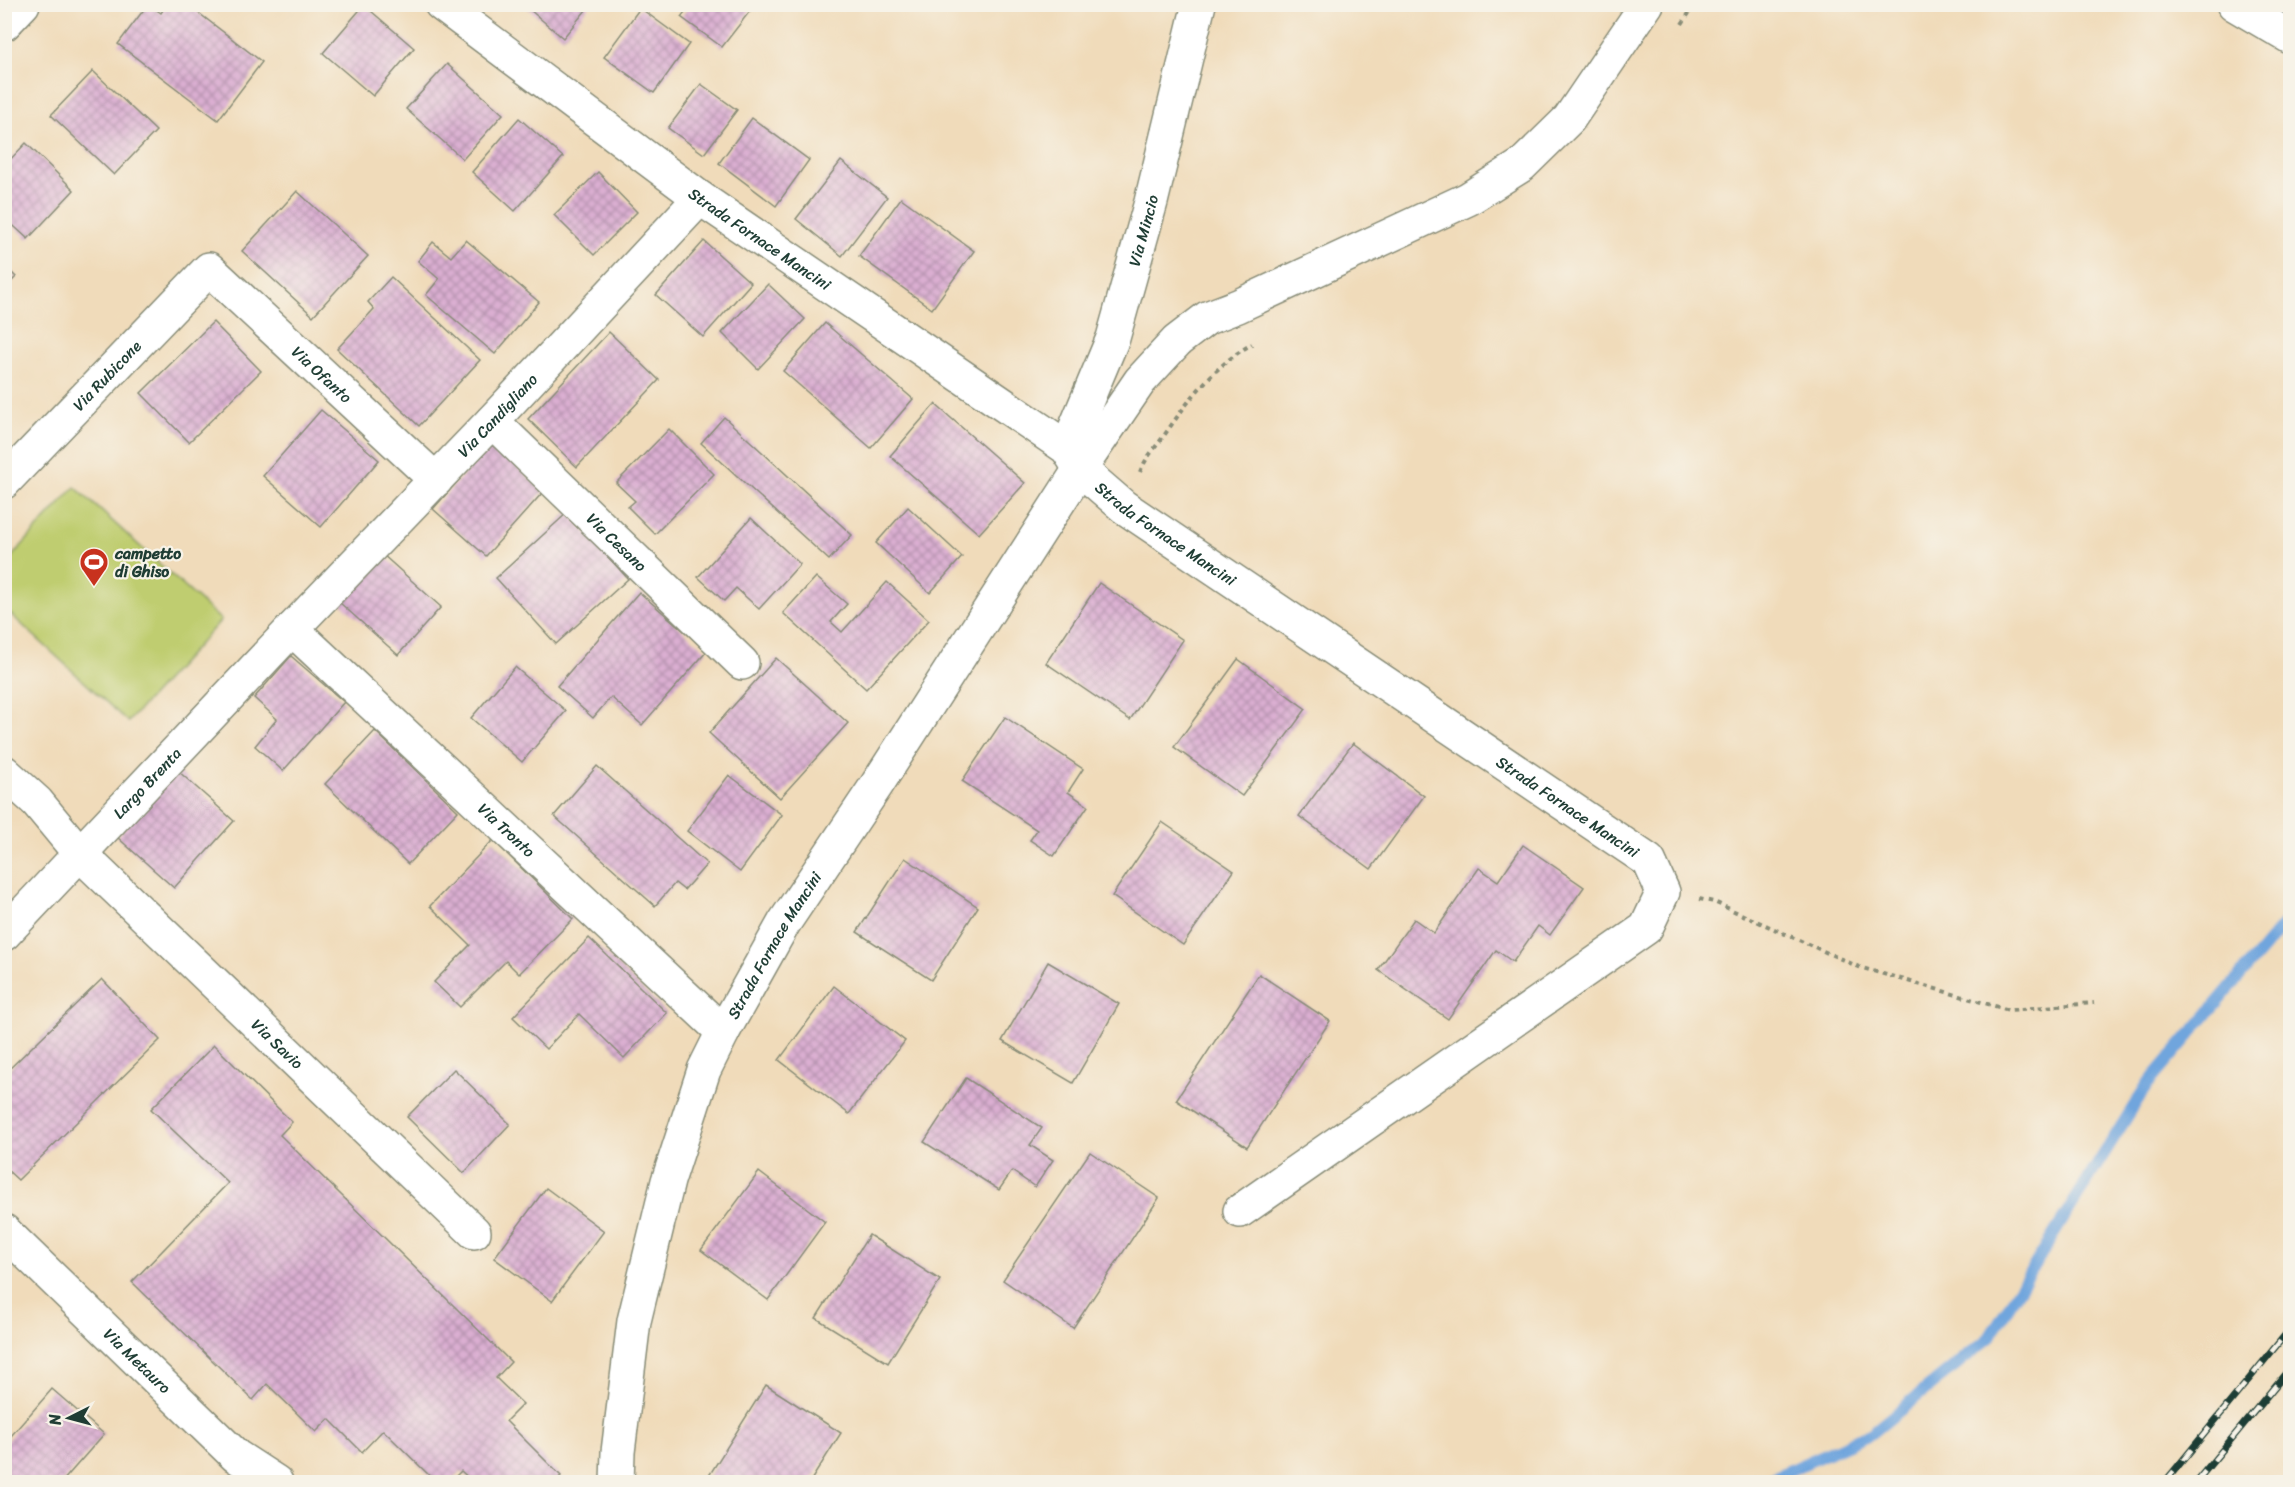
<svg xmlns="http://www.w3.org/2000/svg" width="2295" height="1487" viewBox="0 0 2295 1487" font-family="Sriracha,sans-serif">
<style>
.green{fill:#bfcd6f;stroke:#6f8552;stroke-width:1.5}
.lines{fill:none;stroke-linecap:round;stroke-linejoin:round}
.stream{stroke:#70a5dd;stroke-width:12}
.building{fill:url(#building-cross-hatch)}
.street-casing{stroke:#888c77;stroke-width:36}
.primary-casing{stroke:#888c77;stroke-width:36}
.path{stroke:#888c77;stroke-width:4;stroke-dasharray:4.5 4.5;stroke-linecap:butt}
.street{stroke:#fff;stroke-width:33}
.primary{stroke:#fff;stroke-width:33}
.rail-casing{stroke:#1f3d34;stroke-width:7}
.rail{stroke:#f7f3e8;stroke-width:4.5;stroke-dasharray:14;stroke-linecap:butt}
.labels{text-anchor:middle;stroke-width:4.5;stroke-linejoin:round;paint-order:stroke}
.street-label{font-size:16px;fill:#1f3d34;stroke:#f7f3e8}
.poi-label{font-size:16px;font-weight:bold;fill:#1f3d34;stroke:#f7f3e8;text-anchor:start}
</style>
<defs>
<pattern id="building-cross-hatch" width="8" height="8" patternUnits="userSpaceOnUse" patternTransform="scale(1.5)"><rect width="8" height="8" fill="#dbafd2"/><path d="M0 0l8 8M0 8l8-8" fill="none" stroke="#b190ab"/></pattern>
</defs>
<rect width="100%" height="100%" fill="#f7f3e8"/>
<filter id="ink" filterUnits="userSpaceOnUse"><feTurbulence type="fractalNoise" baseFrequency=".0167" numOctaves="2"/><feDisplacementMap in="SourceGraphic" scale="12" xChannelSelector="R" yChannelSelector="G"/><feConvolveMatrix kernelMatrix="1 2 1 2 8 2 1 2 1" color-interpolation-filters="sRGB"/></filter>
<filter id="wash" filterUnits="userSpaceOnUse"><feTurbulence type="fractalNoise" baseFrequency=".008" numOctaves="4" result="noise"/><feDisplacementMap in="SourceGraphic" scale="24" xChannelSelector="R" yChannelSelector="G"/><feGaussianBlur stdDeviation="1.35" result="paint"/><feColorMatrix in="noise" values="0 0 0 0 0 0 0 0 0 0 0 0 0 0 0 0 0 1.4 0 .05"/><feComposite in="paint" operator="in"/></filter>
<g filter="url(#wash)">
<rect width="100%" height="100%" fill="#f0dbba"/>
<polygon class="green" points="75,487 221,620 128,722 5,609 5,564"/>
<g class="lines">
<polyline class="stream" points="1764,1482 1872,1433 1989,1338 2147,1085 2290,917"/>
</g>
<g id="blocks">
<g class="building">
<polygon points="148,4 161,13 167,4 187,4 262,62 218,120 118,44"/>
<polygon points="523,4 591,4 563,38"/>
<polygon points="691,4 741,4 750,11 722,47 681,17"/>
<polygon points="364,5 414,48 373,96 323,53"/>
<polygon points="640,8 689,44 654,93 604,57"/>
<polygon points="447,64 503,114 463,159 406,109"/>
<polygon points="93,71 156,131 114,175 51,115"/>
<polygon points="701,84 737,110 704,154 668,128"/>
<polygon points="519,118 563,157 515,211 472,172"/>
<polygon points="752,118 809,160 776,206 719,163"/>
<polygon points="26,143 74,190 28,239 4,217 4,166"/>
<polygon points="841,161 887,197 842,256 796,219"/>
<polygon points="598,172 637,212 594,255 554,215"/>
<polygon points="297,191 368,256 313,316 242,251"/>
<polygon points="901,198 974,251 932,309 859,256"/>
<polygon points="466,240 539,302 495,354 426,295 439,279 418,261 433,242 451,257"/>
<polygon points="704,241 751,283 703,337 656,295"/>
<polygon points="4,265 16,277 4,289"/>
<polygon points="391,277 480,360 419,426 337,349 374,309 368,302"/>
<polygon points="768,284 805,319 758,369 722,333"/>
<polygon points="213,322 261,371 189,442 141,393"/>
<polygon points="825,323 913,399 871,448 783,371"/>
<polygon points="609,332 659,380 577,467 528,419"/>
<polygon points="935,404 1025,483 979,534 890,456"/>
<polygon points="321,410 379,460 321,527 263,476"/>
<polygon points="724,417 852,535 829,560 701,443"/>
<polygon points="669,429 714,474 655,534 628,507 635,501 616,483"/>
<polygon points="491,444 544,491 486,556 433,509"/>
<polygon points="908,507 962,557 930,593 876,543"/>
<polygon points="568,512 628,579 556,644 496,578"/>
<polygon points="751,518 800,564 759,609 736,588 724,601 698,577"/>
<polygon points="382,554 441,607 398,655 339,602"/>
<polygon points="816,577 847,604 831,622 842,632 887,582 929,620 866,689 783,613"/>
<polygon points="1099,583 1183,640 1130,720 1046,663"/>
<polygon points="639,592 707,651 642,725 611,697 593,718 557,686"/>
<polygon points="291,656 344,702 283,771 255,746 277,719 254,698"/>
<polygon points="776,658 848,723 780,798 709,733"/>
<polygon points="1238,659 1306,709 1242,796 1174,747"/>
<polygon points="515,667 566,711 522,762 471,718"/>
<polygon points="1005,717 1083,769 1068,792 1088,806 1054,856 1030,840 1037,830 962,781"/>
<polygon points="375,731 458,811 408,864 325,784"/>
<polygon points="1353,743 1424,796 1371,869 1299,816"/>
<polygon points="597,766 707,864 684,890 675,883 655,906 554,816"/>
<polygon points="177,770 234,821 174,888 117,837"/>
<polygon points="729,775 782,815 740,872 687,831"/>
<polygon points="1162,822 1234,871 1183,945 1112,896"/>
<polygon points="493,840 573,919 519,974 506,961 460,1007 434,982 470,945 430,906"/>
<polygon points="1523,845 1584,887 1550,935 1538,926 1513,962 1496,950 1448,1019 1378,970 1414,919 1434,933 1479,868 1498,881"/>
<polygon points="905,858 978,907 931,980 857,932"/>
<polygon points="589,938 667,1013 624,1058 579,1014 546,1049 513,1017"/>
<polygon points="1048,962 1119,1004 1073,1083 1002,1041"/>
<polygon points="1259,974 1330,1021 1247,1147 1176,1100"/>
<polygon points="102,979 160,1040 18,1180 4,1167 4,1074"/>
<polygon points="834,986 905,1041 849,1114 779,1060"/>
<polygon points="214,1045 292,1122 280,1135 511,1362 496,1378 523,1404 506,1421 561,1476 554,1482 473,1482 461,1471 450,1482 436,1482 383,1430 362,1452 329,1419 316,1432 267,1384 253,1400 132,1282 228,1183 151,1109"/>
<polygon points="454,1069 510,1124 464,1173 407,1117"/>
<polygon points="966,1078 1042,1128 1030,1145 1053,1160 1035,1187 1012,1171 999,1190 924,1142"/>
<polygon points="1090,1152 1159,1198 1073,1328 1003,1280"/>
<polygon points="759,1172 825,1222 768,1300 701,1250"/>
<polygon points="546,1188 604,1231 552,1301 494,1258"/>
<polygon points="869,1235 940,1280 888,1363 816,1318"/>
<polygon points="766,1385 841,1433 810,1482 705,1482"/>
<polygon points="52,1389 104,1434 62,1482 17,1482 4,1471 4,1444"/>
</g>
</g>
</g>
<g filter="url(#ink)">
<use href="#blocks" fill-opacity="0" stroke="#888c77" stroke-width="1.5"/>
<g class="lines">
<g class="street-casing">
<g id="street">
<path id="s1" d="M441,4L700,198L1067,448L1080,469L1124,507L1649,861L1663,892L1646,928L1240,1211"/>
<polyline points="2234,4 2290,37"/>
<path id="s2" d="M492,421L742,663"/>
<path id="s3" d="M1067,448L1113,338L1151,202L1199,4"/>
<path id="s4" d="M4,482L209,269L436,480"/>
<path id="s5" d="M292,629L723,1032"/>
<path id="s6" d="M4,772L37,802L80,854L474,1232"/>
<path id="s7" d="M4,934L292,629L492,421L700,198"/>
<path id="s8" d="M4,1231L236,1456L276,1482"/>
<path id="s9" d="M617,1482L618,1452L634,1321L668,1181L704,1070L723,1032L784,923L876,786L1080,469L1140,381L1177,341L1207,318L1238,306L1468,199L1522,165L1569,119L1647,4"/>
</g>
</g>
<g class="primary-casing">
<polyline id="primary" points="4,24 23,4"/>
</g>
<g class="path">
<polyline points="1682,24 1695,4"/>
<path d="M1140,472C1145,459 1155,448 1163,437C1188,401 1213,366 1252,344"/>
<polyline points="1699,899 1714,902 1859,967 2009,1010 2094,1003"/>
</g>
<use href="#street" class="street"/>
<use href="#primary" class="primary"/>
<g class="rail-casing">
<g id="rail">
<polyline points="2165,1482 2290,1329"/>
<polyline points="2196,1482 2290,1368"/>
</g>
</g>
<use href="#rail" class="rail"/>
</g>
</g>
<defs>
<g id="stadium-pin" transform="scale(1.5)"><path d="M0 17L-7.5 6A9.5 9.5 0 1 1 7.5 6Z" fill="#c8321e" stroke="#f7f3e8"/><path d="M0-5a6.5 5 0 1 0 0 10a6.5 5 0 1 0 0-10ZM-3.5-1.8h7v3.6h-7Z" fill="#fff"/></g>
</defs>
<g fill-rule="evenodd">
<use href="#stadium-pin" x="94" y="562"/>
</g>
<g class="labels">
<g class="street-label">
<text dy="6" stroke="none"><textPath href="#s3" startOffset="231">Via Mincio</textPath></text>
<text dy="6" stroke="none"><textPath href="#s1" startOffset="396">Strada Fornace Mancini</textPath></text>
<text dy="6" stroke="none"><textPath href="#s4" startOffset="450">Via Ofanto</textPath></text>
<text dy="6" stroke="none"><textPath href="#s4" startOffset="148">Via Rubicone</textPath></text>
<text dy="6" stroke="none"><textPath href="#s7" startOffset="716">Via Candigliano</textPath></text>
<text dy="6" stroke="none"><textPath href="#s1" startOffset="900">Strada Fornace Mancini</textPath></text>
<text dy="6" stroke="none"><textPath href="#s2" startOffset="174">Via Cesano</textPath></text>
<text dy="6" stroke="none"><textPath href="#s7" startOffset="208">Largo Brenta</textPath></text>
<text dy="6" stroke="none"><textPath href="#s1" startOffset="1386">Strada Fornace Mancini</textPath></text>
<text dy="6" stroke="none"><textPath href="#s5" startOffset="294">Via Tronto</textPath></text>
<text dy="6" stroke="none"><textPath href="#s9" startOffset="566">Strada Fornace Mancini</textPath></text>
<text dy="6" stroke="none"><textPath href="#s6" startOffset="386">Via Savio</textPath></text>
<text dy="6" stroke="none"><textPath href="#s8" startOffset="186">Via Metauro</textPath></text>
</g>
<g class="poi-label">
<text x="115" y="559">campetto<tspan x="115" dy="18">di Ghiso</tspan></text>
</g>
</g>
<rect width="2295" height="1487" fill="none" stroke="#f7f3e8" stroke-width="24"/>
<g transform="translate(69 1418) rotate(264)" stroke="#f7f3e8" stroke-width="4.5" paint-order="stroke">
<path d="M0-4.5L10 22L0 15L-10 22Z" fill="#1f3d34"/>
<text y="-9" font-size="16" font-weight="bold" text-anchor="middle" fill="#1f3d34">N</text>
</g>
</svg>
